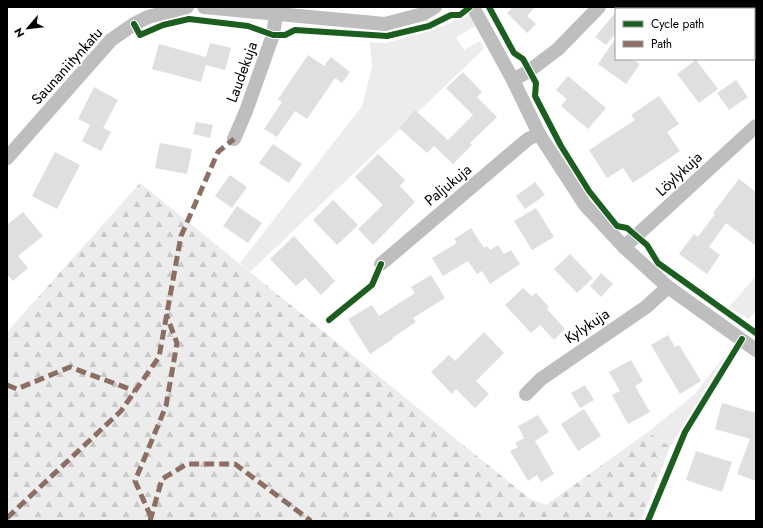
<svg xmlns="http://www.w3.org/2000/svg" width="763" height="528" viewBox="0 0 763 528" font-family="Jost,sans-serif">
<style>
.grass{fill:#ececec}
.forest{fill:url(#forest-firs)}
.building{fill:#dfdfdf}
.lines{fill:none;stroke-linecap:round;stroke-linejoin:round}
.minor{stroke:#bebebe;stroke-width:14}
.quiet{stroke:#8d6e63;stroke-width:5;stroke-dasharray:10 5;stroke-linecap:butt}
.cycleway-casing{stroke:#fff;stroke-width:8}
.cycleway{stroke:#1b5e20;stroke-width:6}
.labels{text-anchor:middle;stroke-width:3.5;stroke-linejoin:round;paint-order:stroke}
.street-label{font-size:15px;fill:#000;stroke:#fff}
</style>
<defs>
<pattern id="forest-firs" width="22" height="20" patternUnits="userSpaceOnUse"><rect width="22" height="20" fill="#ececec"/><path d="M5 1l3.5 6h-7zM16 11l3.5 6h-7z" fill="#c9c9c9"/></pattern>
</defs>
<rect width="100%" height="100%" fill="#fff"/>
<g class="grass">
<polygon points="469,15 476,26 456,37 464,50 480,41 484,49 250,272 240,263 362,106 372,67 370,42 386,43 430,31"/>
<polygon points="756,276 756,311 749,319 729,307"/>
<polygon points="727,353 670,447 648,432 694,395"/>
</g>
<polygon class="forest" points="140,183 530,499 546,505 648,432 670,447 641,521 7,521 7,332"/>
<g class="building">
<polygon points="513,7 535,7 527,16 536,24 527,33 507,13"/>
<polygon points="616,12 616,33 606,45 595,37"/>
<polygon points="616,38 616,59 632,59 640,64 626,84 598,64"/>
<polygon points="210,43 231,48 225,70 206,65 201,82 152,69 159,44 206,57"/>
<polygon points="308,55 324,66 331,57 350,72 342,83 335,78 307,119 295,111 277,137 264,129 282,102 278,99"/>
<polygon points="696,60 718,89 699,103 677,74"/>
<polygon points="463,72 482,92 477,97 497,117 470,143 472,145 453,164 434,146 427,153 399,128 415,110 448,140 473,115 446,88"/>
<polygon points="568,76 606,108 588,129 561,106 567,99 556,90"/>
<polygon points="736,80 748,97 729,110 717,93"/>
<polygon points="94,87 118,100 103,128 111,132 101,151 82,141 90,125 78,119"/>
<polygon points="659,96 679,124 667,132 680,151 633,183 623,168 607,178 589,150 635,120 631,115"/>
<polygon points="196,122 213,125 210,138 193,134"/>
<polygon points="160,143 192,149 187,174 155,168"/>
<polygon points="273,144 302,164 289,183 259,163"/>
<polygon points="55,152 80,165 57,209 32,196"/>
<polygon points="378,154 405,180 400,186 415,202 373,245 358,229 383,205 355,177"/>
<polygon points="230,175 247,187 232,208 215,196"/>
<polygon points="739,179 756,192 756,246 726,223 709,247 720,255 707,274 679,254 694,234 698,237 715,214 713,213"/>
<polygon points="535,182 545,195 525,209 516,196"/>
<polygon points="333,200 358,225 337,245 313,220"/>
<polygon points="237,206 262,223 248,243 223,226"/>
<polygon points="536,208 554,237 532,250 514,221"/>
<polygon points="23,212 43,236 18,256 28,268 13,281 7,274 7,225"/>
<polygon points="471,228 484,248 487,246 490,250 498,245 504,254 511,250 520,264 490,284 482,271 477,274 468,261 443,276 432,258 457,243 454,239"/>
<polygon points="294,236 335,281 321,295 305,278 296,286 270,259"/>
<polygon points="570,254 593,278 577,293 554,269"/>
<polygon points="601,273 613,284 601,297 590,286"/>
<polygon points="431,275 445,298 413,318 416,322 392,338 393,339 370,354 348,319 372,305 379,316 415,293 411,287"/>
<polygon points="523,288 532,296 536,293 549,307 547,309 565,329 554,340 540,325 531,333 505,305"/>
<polygon points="484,332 504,353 476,381 489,394 475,408 456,389 452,394 431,372 449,355 455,361"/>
<polygon points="668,335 675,347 679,345 701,381 680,394 651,345"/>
<polygon points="631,360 643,381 635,386 650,412 628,424 612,395 620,391 609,372"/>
<polygon points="585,385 594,400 580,408 571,393"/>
<polygon points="722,403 756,413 756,481 737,474 750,439 715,429"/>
<polygon points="584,409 601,436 578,451 561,424"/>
<polygon points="538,415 549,432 535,441 554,474 541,482 537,475 528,481 510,451 518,447 515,443 524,438 518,426"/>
<polygon points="696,451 732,462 722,492 686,480"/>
</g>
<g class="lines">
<g class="minor">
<polyline points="204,7 385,24 423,14 435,7"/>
<polyline points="473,7 513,80 539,134 585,205 624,247 668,287 756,350"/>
<polyline points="513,80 529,71 558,49 599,7"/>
<polyline points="234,139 246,111 273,35 276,14"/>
<polyline points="7,158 111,40 134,24 148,17 187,7"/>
<polyline points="624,247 756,126"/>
<polyline points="381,264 528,139 539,134"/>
<polyline points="526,394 541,379 646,307 668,287"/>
</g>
<g class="quiet">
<polyline points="7,385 17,389 70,367 135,391"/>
<polyline points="151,517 135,481 166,406 177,343 166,314"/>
<polyline points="7,518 121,411 159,357 181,236 218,152 234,139"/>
<polyline points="150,521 162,479 187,464 235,464 311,521"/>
</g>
<g class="cycleway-casing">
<g id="cycleway">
<polyline points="489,7 514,53 523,59 536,83 535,96 561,146 589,191 617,226 627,228 647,245 658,263 756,333"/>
<polyline points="134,24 140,35 163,25 189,19 248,26 273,35 285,35 295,30 387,36 429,26 451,15 460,15 470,7"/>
<polyline points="329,320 372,285 381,264"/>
<polyline points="648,521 685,432 742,339"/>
</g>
</g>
<use href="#cycleway" class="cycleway"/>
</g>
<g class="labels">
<g class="street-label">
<text transform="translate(67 66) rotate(-48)" y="5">Saunaniitynkatu</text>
<text transform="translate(242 72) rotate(-70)" y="5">Laudekuja</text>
<text transform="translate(679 174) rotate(-43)" y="5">Löylykuja</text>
<text transform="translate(448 185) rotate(-40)" y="5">Paljukuja</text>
<text transform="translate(587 326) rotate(-34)" y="5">Kylykuja</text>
</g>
</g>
<rect width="763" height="528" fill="none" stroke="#000000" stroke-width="16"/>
<rect x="615" y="8" width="140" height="52" fill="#ffffff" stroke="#999999"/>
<rect x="623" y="21" width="20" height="6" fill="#1b5e20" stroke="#999999"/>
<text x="651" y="28" font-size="12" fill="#000000">Cycle path</text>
<rect x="623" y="41" width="20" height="6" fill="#8d6e63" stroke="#999999"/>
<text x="651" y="48" font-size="12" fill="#000000">Path</text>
<g transform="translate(28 28) rotate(242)" stroke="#ffffff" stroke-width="3" paint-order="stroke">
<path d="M0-3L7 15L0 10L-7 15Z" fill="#000000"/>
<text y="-6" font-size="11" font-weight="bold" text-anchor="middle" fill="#000000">N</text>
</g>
</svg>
